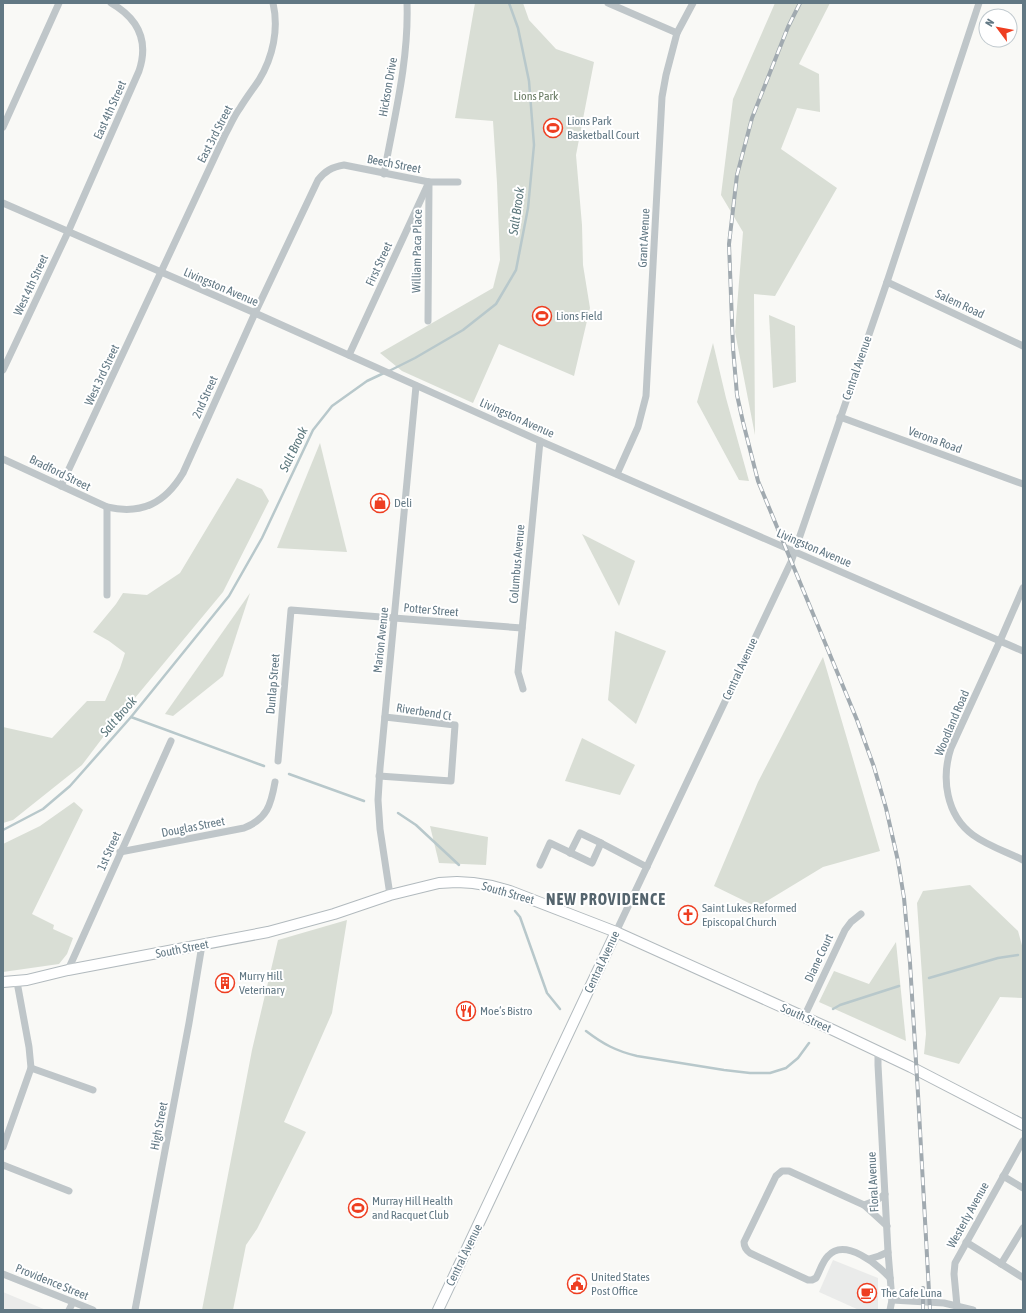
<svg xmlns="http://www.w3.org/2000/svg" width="1026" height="1313" viewBox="0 0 1026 1313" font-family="'Asap Condensed',sans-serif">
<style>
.built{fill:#eaebea}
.green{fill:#d9ded5}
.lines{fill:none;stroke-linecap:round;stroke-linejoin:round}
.stream{stroke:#b8c8cb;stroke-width:2.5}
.secondary-casing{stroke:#b2babe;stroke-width:12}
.street{stroke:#bfc6c9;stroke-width:7}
.secondary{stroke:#fff;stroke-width:10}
.rail-casing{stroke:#a1aab0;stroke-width:4}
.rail{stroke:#fff;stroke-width:2.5;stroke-dasharray:8;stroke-linecap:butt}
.labels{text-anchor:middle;stroke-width:4;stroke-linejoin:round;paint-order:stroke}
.street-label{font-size:12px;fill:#627884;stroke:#fff}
.park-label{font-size:12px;fill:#687a62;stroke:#fff}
.poi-label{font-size:12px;fill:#627884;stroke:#fff;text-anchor:start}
.water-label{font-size:13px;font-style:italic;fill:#5d787d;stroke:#fff}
.district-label{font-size:16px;font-weight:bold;letter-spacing:1px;fill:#55656e;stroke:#fff}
</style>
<rect width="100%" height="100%" fill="#f9f9f6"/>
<g class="built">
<polygon points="833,1260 878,1278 878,1310 859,1310 819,1292"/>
<polygon points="3,1292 46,1310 3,1310"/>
</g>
<g class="green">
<polygon points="475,3 523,3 529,20 556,49 594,62 576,155 582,225 583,265 590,308 574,376 499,344 473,403 402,371 380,353 493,288 500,260 497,183 493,121 455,118"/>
<polygon points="775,3 830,3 799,64 819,74 820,112 797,108 781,149 837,188 775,296 754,294 755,435 735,332 743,232 721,195 733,99"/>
<polygon points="769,315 795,326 796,382 773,388"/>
<polygon points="713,343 726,398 749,481 739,480 697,402"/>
<polygon points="320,443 347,552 277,548"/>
<polygon points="237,478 262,489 269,501 223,592 110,728 82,765 13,820 3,823 3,727 52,738 87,701 105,701 120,668 125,653 109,641 93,632 116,604 123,593 147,595 180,573"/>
<polygon points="582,534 635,561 619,606"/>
<polygon points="250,593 223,676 173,716 165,714"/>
<polygon points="615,631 666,651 636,724 608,700"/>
<polygon points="823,657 880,851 823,867 757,907 714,886 758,782"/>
<polygon points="582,738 635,765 620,795 565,781"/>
<polygon points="74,802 83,810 32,914 54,925 53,929 73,938 67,954 59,964 3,972 3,844 40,826"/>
<polygon points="430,826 488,837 486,865 439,863"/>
<polygon points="970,885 1018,931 1023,949 1023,998 1000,997 959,1064 924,1054 926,1034 917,903 923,891"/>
<polygon points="347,920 332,1013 284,1122 306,1132 257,1229 246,1245 233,1310 202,1310 252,1050 278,940"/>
<polygon points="896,942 906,1041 819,1002 834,971 869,984"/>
</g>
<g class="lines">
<g class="stream">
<polyline points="389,371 415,358 463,330 496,304 516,270 528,208 534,145 529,81 518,28 509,3"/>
<polyline points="131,717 264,766"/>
<polyline points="289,774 364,801"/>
<polyline points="398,813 416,825 459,865"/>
<polyline points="3,830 43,809 70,786 131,717 229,596 262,538 313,430 332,406 367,381 384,373"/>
<polyline points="515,911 520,917 547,993 560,1009"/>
<polyline points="929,978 998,958 1018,955"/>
<polyline points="833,1009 840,1005 899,986"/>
<path d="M586,1031C603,1044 616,1051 637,1056L724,1070L750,1073H770L786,1068L798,1058L809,1043"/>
</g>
<g class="secondary-casing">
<g id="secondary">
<polyline points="3,982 27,980 68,970 268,932 334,914 390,895 439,883 457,882 473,883 492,886 510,891 616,932 833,1030 911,1067 1023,1125"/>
<polyline points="438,1310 616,932"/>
</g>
</g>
<g class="street">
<polyline points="608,3 677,33"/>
<polyline points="3,127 59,3"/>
<path d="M384,174C394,118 409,61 407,3"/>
<polyline points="3,203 255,313 540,441 1023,651"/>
<polyline points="887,282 1023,346"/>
<polyline points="428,321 429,184"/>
<polyline points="349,355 429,182"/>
<path d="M3,370L68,232L139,71C149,41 139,19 111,3"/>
<polyline points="840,417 1023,484"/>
<path d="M3,459L107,507C142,515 165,503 183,473L255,313L318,180C325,171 332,167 344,165L429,182H458"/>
<polyline points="617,474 638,427 646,396 662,97 666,75 677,33 693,3"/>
<path d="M61,486L225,135C230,126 234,116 240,108C246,98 253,89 259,80C273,57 279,29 273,3"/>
<path d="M1023,588L1000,641L951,748C941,778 946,815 973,835C988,846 1007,852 1023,860"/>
<polyline points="107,595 107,507"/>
<polyline points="523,689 518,672 540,441"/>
<polyline points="278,761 291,610 522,628"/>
<polyline points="379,776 451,781 455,725 385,717"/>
<path d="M120,852L244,828C267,819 271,805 275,782"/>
<polyline points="570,853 580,833 601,843 647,867"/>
<polyline points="540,865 550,843 592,863 601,843"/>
<polyline points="390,895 380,829 378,800 380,768 416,386"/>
<polyline points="616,932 791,562 887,282 979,3"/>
<polyline points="68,970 171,741"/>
<polyline points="804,1017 845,930 851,922 861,914"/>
<polyline points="878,1052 878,1065 888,1252 892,1300 890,1310"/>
<polyline points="31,1068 93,1090"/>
<polyline points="3,1147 31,1068 29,1047 17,982"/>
<polyline points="3,1165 69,1191"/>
<polyline points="1003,1176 1023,1188"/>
<path d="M885,1194L877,1200L864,1205L789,1171H782L776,1176L744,1242C744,1247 746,1250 750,1253L808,1280H812L816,1278C820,1271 822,1262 828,1256C845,1237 878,1265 890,1278"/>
<polyline points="864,1205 887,1226"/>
<polyline points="966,1242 1022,1277"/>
<polyline points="869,1259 879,1256 888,1252"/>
<polyline points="1001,1264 1023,1228"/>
<polyline points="3,1274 93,1310"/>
<polyline points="892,1300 944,1303 973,1310"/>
<polyline points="957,1306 954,1274 955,1263 1023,1141"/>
<polyline points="69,1310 73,1302"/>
<polyline points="135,1310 189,1023 202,945"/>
</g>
<use href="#secondary" class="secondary"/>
<g class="rail-casing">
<g id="rail">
<polyline points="800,3 788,27 752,118 737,175 729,244 733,348 737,395 743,422 758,481 857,720 874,767 886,808 898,861 904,898 910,963 918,1094 930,1310"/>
<polyline points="923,1288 923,1310"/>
</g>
</g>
<use href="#rail" class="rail"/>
</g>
<defs>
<g id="stadium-ring" transform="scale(1)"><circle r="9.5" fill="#fff" stroke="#ee3e21" stroke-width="1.5"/><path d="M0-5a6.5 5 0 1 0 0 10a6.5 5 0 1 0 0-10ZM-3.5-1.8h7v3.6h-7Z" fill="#ee3e21"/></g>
<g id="shop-ring" transform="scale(1)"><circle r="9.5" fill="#fff" stroke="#ee3e21" stroke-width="1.5"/><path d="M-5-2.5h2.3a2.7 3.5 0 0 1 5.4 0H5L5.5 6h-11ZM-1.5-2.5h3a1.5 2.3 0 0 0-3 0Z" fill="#ee3e21"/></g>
<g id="church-ring" transform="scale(1)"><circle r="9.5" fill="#fff" stroke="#ee3e21" stroke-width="1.5"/><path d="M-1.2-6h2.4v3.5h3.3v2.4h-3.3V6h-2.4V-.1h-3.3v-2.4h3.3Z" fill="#ee3e21"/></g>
<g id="building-ring" transform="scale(1)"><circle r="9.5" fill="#fff" stroke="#ee3e21" stroke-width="1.5"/><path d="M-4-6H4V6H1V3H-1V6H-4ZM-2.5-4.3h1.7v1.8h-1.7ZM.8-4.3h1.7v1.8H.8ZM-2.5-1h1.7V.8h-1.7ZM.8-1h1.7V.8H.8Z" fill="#ee3e21"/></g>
<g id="restaurant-ring" transform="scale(1)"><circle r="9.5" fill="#fff" stroke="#ee3e21" stroke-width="1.5"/><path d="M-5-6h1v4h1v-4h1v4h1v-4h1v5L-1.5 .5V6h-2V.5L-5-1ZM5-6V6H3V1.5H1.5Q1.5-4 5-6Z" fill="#ee3e21"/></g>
<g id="civic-ring" transform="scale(1)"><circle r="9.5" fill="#fff" stroke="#ee3e21" stroke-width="1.5"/><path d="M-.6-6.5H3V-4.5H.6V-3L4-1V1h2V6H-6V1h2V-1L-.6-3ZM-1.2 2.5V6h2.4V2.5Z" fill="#ee3e21"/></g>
<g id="cafe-ring" transform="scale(1)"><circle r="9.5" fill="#fff" stroke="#ee3e21" stroke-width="1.5"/><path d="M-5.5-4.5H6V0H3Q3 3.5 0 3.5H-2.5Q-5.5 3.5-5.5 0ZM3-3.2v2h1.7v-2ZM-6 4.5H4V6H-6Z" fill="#ee3e21"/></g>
</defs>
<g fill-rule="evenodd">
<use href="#stadium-ring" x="553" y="128"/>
<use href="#stadium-ring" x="542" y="316"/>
<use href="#shop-ring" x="380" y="503"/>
<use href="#church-ring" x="688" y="915"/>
<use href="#building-ring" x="225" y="983"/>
<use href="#restaurant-ring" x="466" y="1011"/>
<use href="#stadium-ring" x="358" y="1208"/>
<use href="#civic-ring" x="577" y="1284"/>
<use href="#cafe-ring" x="867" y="1293"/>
</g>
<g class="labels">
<g class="street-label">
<text transform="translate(388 87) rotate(-80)" y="4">Hickson Drive</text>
<text transform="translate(110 110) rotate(-66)" y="4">East 4th Street</text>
<text transform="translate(215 134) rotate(-63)" y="4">East 3rd Street</text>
<text transform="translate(394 164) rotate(11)" y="4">Beech Street</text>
<text transform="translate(644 238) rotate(-87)" y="4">Grant Avenue</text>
<text transform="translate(417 251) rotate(-89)" y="4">William Paca Place</text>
<text transform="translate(379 264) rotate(-65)" y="4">First Street</text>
<text transform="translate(31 285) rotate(-65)" y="4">West 4th Street</text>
<text transform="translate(221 287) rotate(23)" y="4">Livingston Avenue</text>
<text transform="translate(960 304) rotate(25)" y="4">Salem Road</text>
<text transform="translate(857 368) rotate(-71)" y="4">Central Avenue</text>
<text transform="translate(102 375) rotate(-65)" y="4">West 3rd Street</text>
<text transform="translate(205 397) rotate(-66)" y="4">2nd Street</text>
<text transform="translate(517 418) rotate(24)" y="4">Livingston Avenue</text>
<text transform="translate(935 440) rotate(20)" y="4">Verona Road</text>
<text transform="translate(60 473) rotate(26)" y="4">Bradford Street</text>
<text transform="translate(814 548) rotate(23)" y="4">Livingston Avenue</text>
<text transform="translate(517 564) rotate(-85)" y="4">Columbus Avenue</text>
<text transform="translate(431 610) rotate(5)" y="4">Potter Street</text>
<text transform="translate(381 640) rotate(-84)" y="4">Marion Avenue</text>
<text transform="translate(740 669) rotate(-65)" y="4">Central Avenue</text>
<text transform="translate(273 684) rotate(-85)" y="4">Dunlap Street</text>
<text transform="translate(424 712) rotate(9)" y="4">Riverbend Ct</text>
<text transform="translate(952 723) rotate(-67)" y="4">Woodland Road</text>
<text transform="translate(193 827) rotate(-11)" y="4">Douglas Street</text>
<text transform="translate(109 851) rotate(-66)" y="4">1st Street</text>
<text transform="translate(508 893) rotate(16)" y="4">South Street</text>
<text transform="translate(182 949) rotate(-11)" y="4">South Street</text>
<text transform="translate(819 958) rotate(-65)" y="4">Diane Court</text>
<text transform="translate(602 962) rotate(-65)" y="4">Central Avenue</text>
<text transform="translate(806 1018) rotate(24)" y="4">South Street</text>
<text transform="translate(159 1126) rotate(-79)" y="4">High Street</text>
<text transform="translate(873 1182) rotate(-93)" y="4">Floral Avenue</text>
<text transform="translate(968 1215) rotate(-61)" y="4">Westerly Avenue</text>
<text transform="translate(464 1255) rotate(-64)" y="4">Central Avenue</text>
<text transform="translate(52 1282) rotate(22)" y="4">Providence Street</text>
</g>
<g class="park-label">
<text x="536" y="100">Lions Park</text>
</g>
<g class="poi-label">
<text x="567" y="125">Lions Park<tspan x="567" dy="14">Basketball Court</tspan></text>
<text x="556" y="320">Lions Field</text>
<text x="394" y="507">Deli</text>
<text x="702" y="912">Saint Lukes Reformed<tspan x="702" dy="14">Episcopal Church</tspan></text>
<text x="239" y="980">Murry Hill<tspan x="239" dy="14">Veterinary</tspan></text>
<text x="480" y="1015">Moe‘s Bistro</text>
<text x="372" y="1205">Murray Hill Health<tspan x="372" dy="14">and Racquet Club</tspan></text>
<text x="591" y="1281">United States<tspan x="591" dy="14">Post Office</tspan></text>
<text x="881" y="1297">The Cafe Luna</text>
</g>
<g class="water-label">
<text transform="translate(516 211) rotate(-82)" y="5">Salt Brook</text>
<text transform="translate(293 449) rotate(-64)" y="5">Salt Brook</text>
<text transform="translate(118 716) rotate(-49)" y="5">Salt Brook</text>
</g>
<g class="district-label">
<text x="606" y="905">NEW PROVIDENCE</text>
</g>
</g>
<rect width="1026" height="1313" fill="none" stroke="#627884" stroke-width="8"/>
<g transform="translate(998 28) rotate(302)"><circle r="19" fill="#ffffff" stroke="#c0c9ce"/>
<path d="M0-3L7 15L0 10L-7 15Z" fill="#ee3e21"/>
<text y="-6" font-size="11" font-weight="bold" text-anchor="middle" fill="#627884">N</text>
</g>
</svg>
